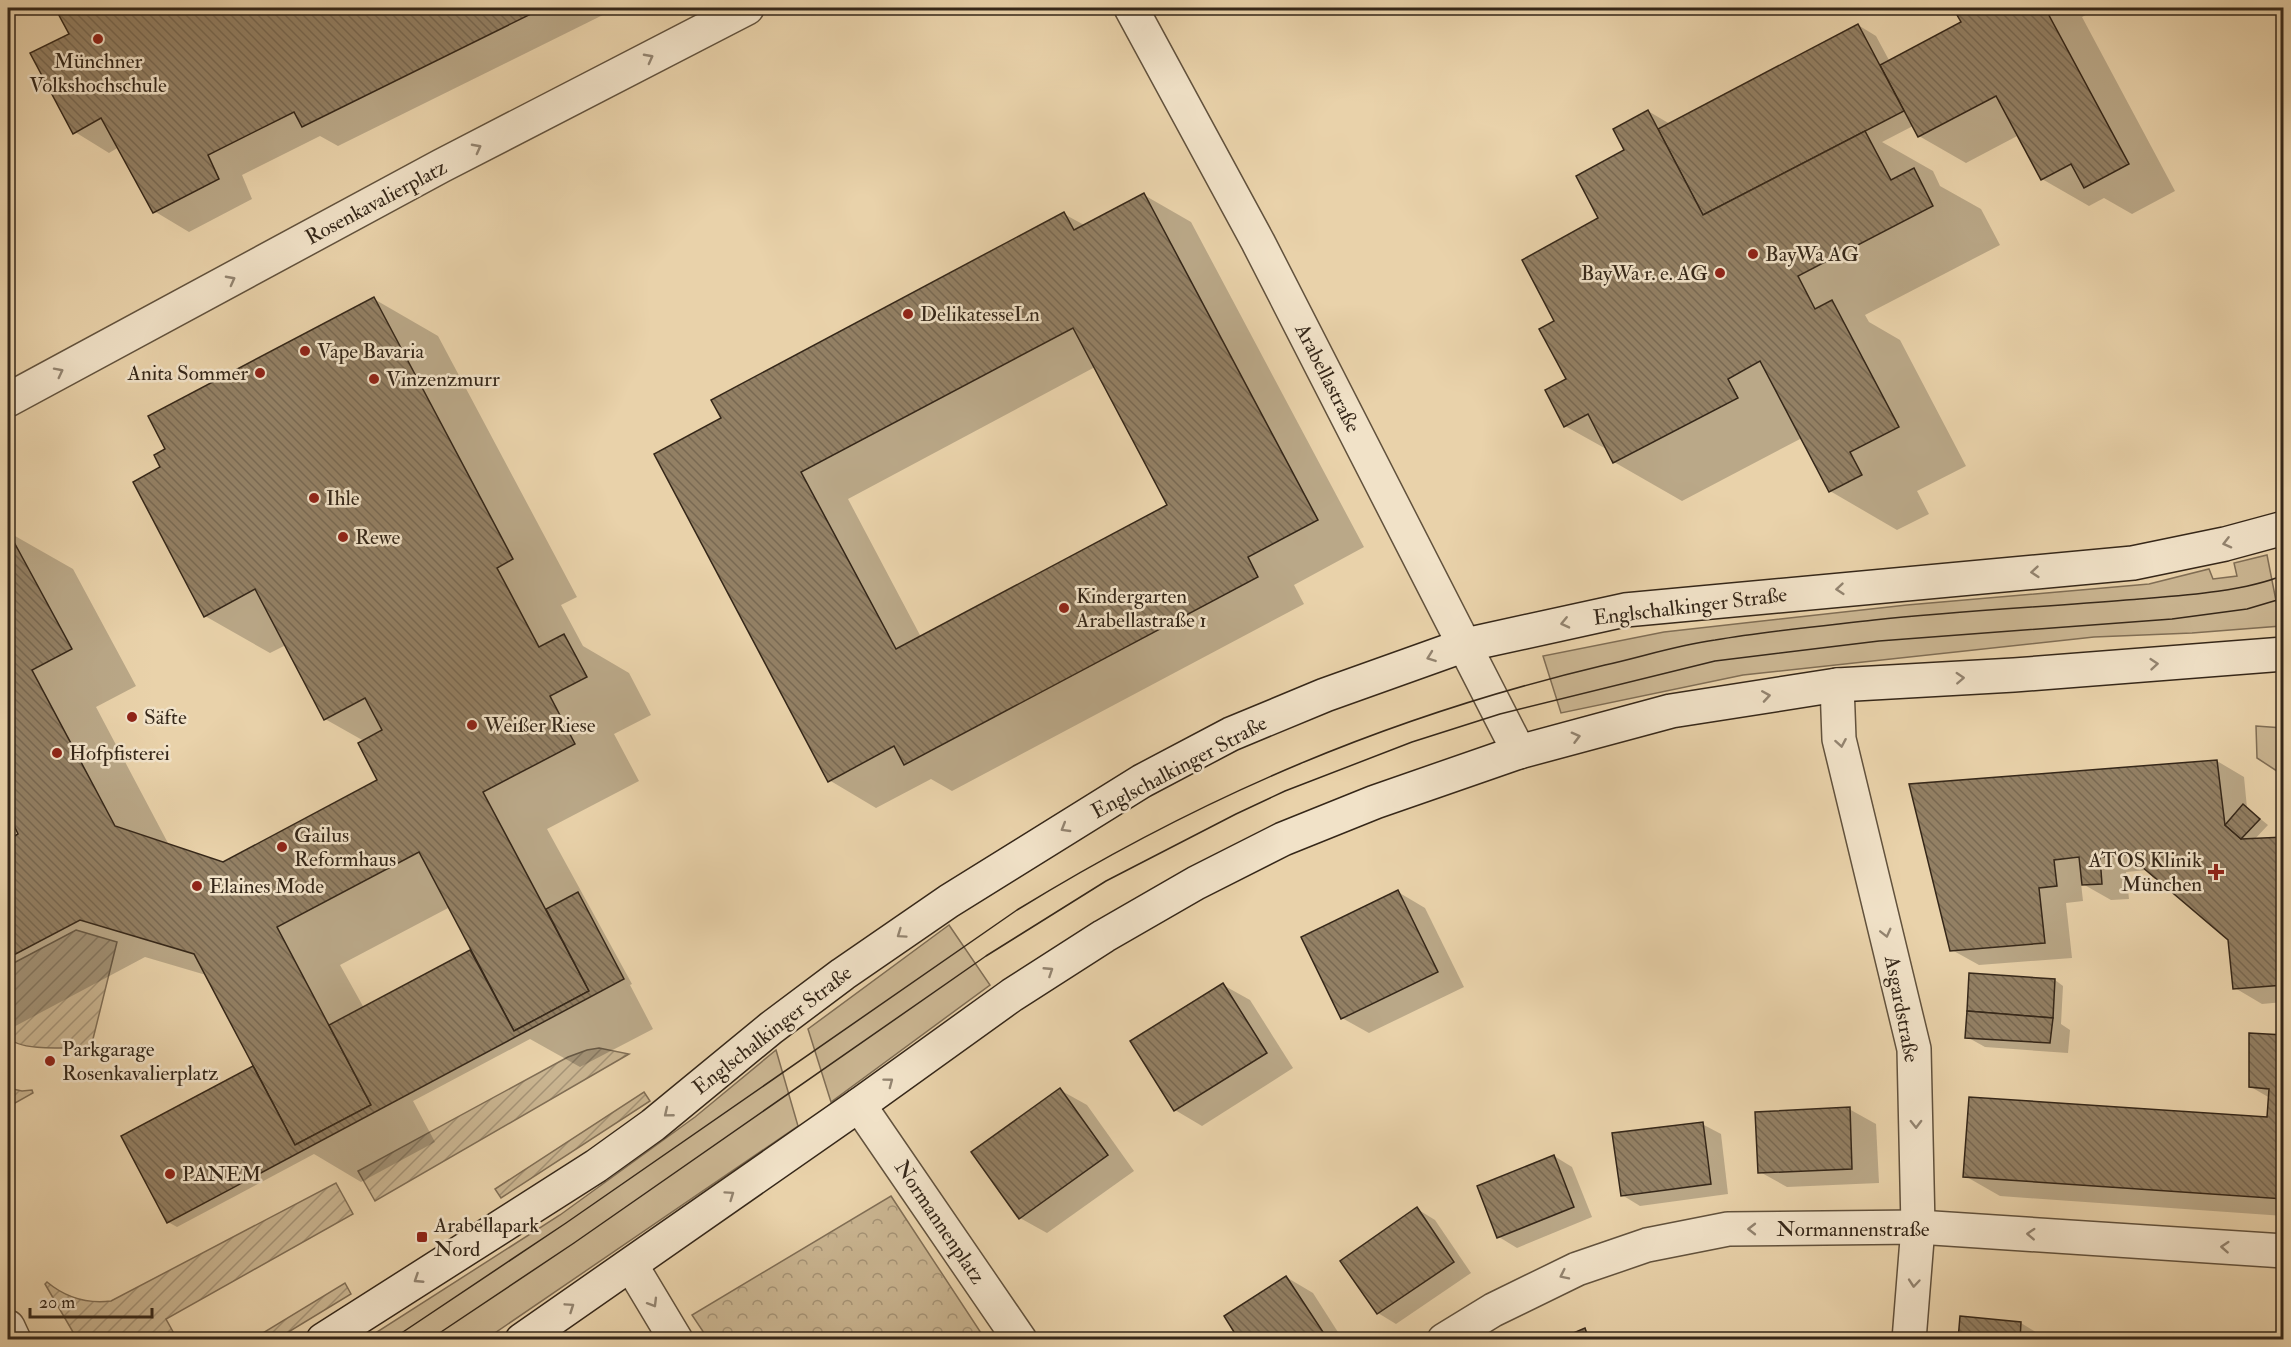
<svg xmlns="http://www.w3.org/2000/svg" width="2291" height="1347" viewBox="0 0 2291 1347" font-family="'IM FELL Double Pica',serif">
<style>
.grass{fill:#cab591;stroke:#806e55;stroke-width:1.5}
.forest{fill:url(#forest-crowns);stroke:#806e55;stroke-width:1.5}
.garden{fill:url(#garden-furrows);stroke:#806e55;stroke-width:1.5}
.shadow{fill:#0003;fill-rule:evenodd}
.building{fill:url(#building-back-hatch);stroke:#352719;stroke-width:1.5;fill-rule:evenodd}
.lines{fill:none;stroke-linecap:round;stroke-linejoin:round}
.street-casing{stroke:#62523d;stroke-width:36}
.secondary-casing{stroke:#352719;stroke-width:36}
.street{stroke:#f1e2c8;stroke-width:33}
.secondary{stroke:#f1e2c8;stroke-width:33}
.tram{stroke:#352719;stroke-width:1.5}
.oneway{stroke:#938470}
.poi-dot{fill:#8f2418;stroke:#f1e2c8;stroke-width:2}
.labels{text-anchor:middle;stroke-width:5;stroke-linejoin:round;paint-order:stroke}
.poi-label{font-size:21px;fill:#352719;stroke:#f1e2c8;text-anchor:start}
.street-label{font-size:21px;fill:#352719;stroke:#f1e2c8}
</style>
<defs>
<pattern id="forest-crowns" width="20" height="18" patternUnits="userSpaceOnUse" patternTransform="scale(1.5)"><rect width="20" height="18" fill="#cab591"/><path d="M2 6a3 3 0 1 1 6 0M12 15a3 3 0 1 1 6 0" fill="none" stroke="#a59376"/></pattern>
<pattern id="garden-furrows" width="10" height="10" patternUnits="userSpaceOnUse" patternTransform="scale(1.5)"><rect width="10" height="10" fill="#cab591"/><path d="M-1 1l2-2M0 10L10 0M9 11l2-2" fill="none" stroke="#a59376"/></pattern>
<pattern id="building-back-hatch" width="6" height="6" patternUnits="userSpaceOnUse" patternTransform="scale(1.5)"><rect width="6" height="6" fill="#938064"/><path d="M-1 5l2 2M0 0l6 6M5-1l2 2" fill="none" stroke="#796952"/></pattern>
</defs>
<rect width="100%" height="100%" fill="#e9d2aa"/>
<filter id="stains"><feTurbulence type="fractalNoise" baseFrequency=".00333" numOctaves="4"/><feColorMatrix values="0 0 0 0 .2 0 0 0 0 .09 0 0 0 0 .02 0 0 0 .5 -.17"/></filter>
<radialGradient id="worn" r=".72"><stop offset=".6" stop-color="#630" stop-opacity="0"/><stop offset="1" stop-color="#630" stop-opacity=".3"/></radialGradient>
<g class="grass">
<polygon points="2267,555 2281,626 2192,633 2094,637 1743,675 1561,713 1543,656 1664,632 1907,605 2149,584 2209,569 2213,579 2237,576 2234,563"/>
<polygon points="2256,726 2283,728 2283,775 2257,758"/>
<polygon points="949,925 990,985 831,1102 808,1029"/>
<polygon points="776,1050 798,1126 486,1339 366,1339 560,1215 695,1117"/>
</g>
<polygon class="forest" points="891,1196 985,1339 708,1339 692,1315"/>
<g class="garden">
<path d="M76,930L117,942L91,1047C73,1047 17,1053 8,1036V966Z"/>
<polygon points="599,1048 629,1054 375,1201 358,1171 568,1057 587,1050"/>
<polygon points="8,1088 22,1091 32,1090 33,1093 8,1107"/>
<polygon points="644,1092 650,1101 501,1198 495,1189"/>
<path d="M336,1183L353,1214L166,1319L177,1339H77L45,1284L47,1282C65,1297 87,1304 111,1301Z"/>
<polygon points="345,1283 351,1294 277,1339 253,1339"/>
</g>
<g class="shadow">
<polygon points="57,8 617,8 338,146 320,136 242,175 252,199 189,232 154,211 119,147 109,153 75,132 71,35"/>
<polygon points="1955,8 2099,8 2082,17 2175,191 2132,214 2104,198 2089,206 2042,179 2019,135 1966,163 1919,136 1913,126 1882,142 1933,171 1940,186 1981,209 2000,245 1865,315 1869,322 1900,340 1966,466 1917,491 1929,514 1897,530 1830,491 1802,438 1682,501 1614,462 1608,450 1565,426 1568,379 1556,322 1600,218 1626,150 1648,111 1670,124 1858,25 1876,36 1890,62 1963,23"/>
<path d="M1144,195L1191,222L1364,547L1294,585L1304,604L952,791L931,779L876,808L829,780L723,419L1064,214L1086,226ZM1095,367L1169,506L921,637L848,499Z"/>
<path d="M374,299L438,336L577,597L561,605L583,646L629,673L651,715L614,734L639,781L547,829L632,984L630,985L653,1029L580,1067L530,1039L413,1101L435,1142L361,1182L314,1154L177,1227L168,1222L253,1068L257,1070L206,975L145,957L8,1030V866L16,862L8,846V841L20,834L8,810V532L73,569L136,686L96,707L169,845L223,863L380,781L364,741L325,719L286,645L270,653L205,616L162,468ZM450,907L475,954L470,951L364,1008L340,965Z"/>
<polygon points="2217,761 2244,777 2247,808 2268,825 2254,840 2284,838 2284,1002 2262,1004 2235,988 2230,940 2148,870 2126,872 2129,899 2111,900 2081,883 2083,901 2066,903 2072,958 1979,965 1952,950 1911,785"/>
<polygon points="1398,892 1425,908 1464,987 1369,1033 1342,1018"/>
<polygon points="2055,980 2063,986 2061,1024 2070,1030 2068,1053 1985,1047 1967,1037"/>
<polygon points="1223,985 1250,1000 1293,1068 1202,1126 1175,1110"/>
<polygon points="2284,1037 2284,1216 2000,1196 1965,1176 2268,1119 2270,1098 2251,1087"/>
<polygon points="1060,1090 1087,1105 1134,1171 1047,1233 1020,1218"/>
<polygon points="1849,1109 1876,1124 1879,1183 1787,1187 1760,1172"/>
<polygon points="1702,1124 1721,1134 1728,1194 1640,1206 1622,1195"/>
<polygon points="1554,1156 1572,1167 1592,1217 1517,1248 1499,1237"/>
<polygon points="1417,1209 1435,1220 1471,1273 1396,1324 1378,1313"/>
<polygon points="1286,1277 1313,1293 1343,1340 1241,1340"/>
<polygon points="1961,1318 2021,1323 2039,1334 2039,1340 1959,1340"/>
<polygon points="1585,1330 1601,1340 1561,1340"/>
</g>
<g class="building">
<polygon points="55,8 543,8 302,127 294,112 208,155 219,179 153,213 101,118 73,134 30,53 69,34"/>
<polygon points="1953,8 2045,8 2129,164 2084,188 2071,164 2041,180 1996,96 1918,137 1880,65 1961,22"/>
<polygon points="1858,24 1904,111 1703,215 1658,129"/>
<polygon points="1648,110 1703,215 1865,131 1891,180 1914,168 1933,206 1798,276 1815,309 1832,300 1899,427 1850,452 1862,475 1829,492 1760,361 1728,379 1738,398 1613,463 1588,414 1564,427 1545,390 1566,379 1539,329 1554,321 1522,260 1598,218 1576,176 1624,150 1613,129"/>
<path d="M1144,193L1318,520L1248,557L1258,577L904,765L894,746L828,782L654,454L721,418L711,400L1064,212L1074,230ZM1073,328L1167,505L896,649L801,472Z"/>
<polygon points="374,297 513,559 497,568 539,647 564,634 587,677 550,696 575,744 483,792 589,991 514,1031 419,852 277,927 371,1105 295,1145 194,954 80,920 8,958 8,865 14,861 8,849 8,840 18,834 8,813 8,531 72,649 32,670 115,826 223,862 377,780 358,743 382,730 365,698 324,720 255,589 204,617 133,482 160,467 154,455 165,449 148,416"/>
<polygon points="2217,760 2225,825 2241,839 2284,837 2284,985 2233,989 2228,940 2128,855 2100,857 2102,884 2082,885 2079,857 2054,860 2057,886 2039,888 2045,943 1950,951 1909,784"/>
<polygon points="2243,804 2260,819 2241,839 2225,825"/>
<polygon points="1398,890 1438,972 1341,1019 1301,937"/>
<polygon points="578,892 624,979 167,1223 121,1136 253,1066 295,1145 371,1105 329,1025 470,950 514,1031 589,991 546,909"/>
<polygon points="1969,973 2055,979 2053,1018 1967,1011"/>
<polygon points="1223,983 1267,1053 1174,1111 1130,1041"/>
<polygon points="1967,1011 2053,1018 2050,1043 1965,1038"/>
<polygon points="2249,1033 2284,1035 2284,1199 1963,1177 1969,1097 2267,1117 2269,1089 2249,1087"/>
<polygon points="1060,1088 1108,1155 1019,1219 971,1152"/>
<polygon points="1850,1107 1852,1169 1758,1173 1755,1112"/>
<polygon points="1703,1122 1711,1184 1621,1196 1612,1133"/>
<polygon points="1554,1155 1574,1207 1497,1238 1477,1186"/>
<polygon points="1417,1207 1454,1262 1377,1314 1340,1261"/>
<polygon points="1286,1276 1325,1335 1318,1340 1239,1340 1224,1316"/>
<polygon points="1960,1316 2021,1322 2020,1340 1958,1340"/>
<polygon points="1585,1328 1589,1340 1557,1340"/>
</g>
<g class="lines">
<g class="street-casing">
<g id="street">
<polyline points="1131,8 1258,242 1519,752"/>
<polyline points="8,400 441,166 747,8"/>
<polyline points="1837,685 1839,739 1914,1049 1918,1227 1909,1340"/>
<polyline points="859,1105 1020,1340"/>
<polyline points="631,1265 676,1340"/>
<polyline points="8,1327 14,1340"/>
<polyline points="1444,1340 1493,1310 1577,1269 1647,1245 1728,1229 1918,1227 2284,1251"/>
</g>
</g>
<g class="secondary-casing">
<g id="secondary">
<polyline points="323,1340 596,1166 653,1125 771,1028 843,974 949,901 1142,781 1231,734 1325,695 1465,645 1625,610 2133,563 2225,544 2284,528"/>
<polyline points="522,1340 859,1105 1012,995 1104,936 1196,883 1283,839 1375,802 1519,752 1671,711 1837,685 2014,675 2284,654"/>
</g>
</g>
<use href="#street" class="street"/>
<use href="#secondary" class="secondary"/>
<g class="tram">
<path d="M391,1340L566,1223L1017,910C1204,795 1390,716 1605,665C1641,657 1678,645 1715,640C1767,631 1821,626 1874,620C1957,611 2042,607 2126,600C2173,596 2241,593 2284,575"/>
<polyline points="429,1340 574,1243 986,956 1106,881 1236,814 1285,791 1412,742 1500,714 1715,661 1879,641 2172,619 2247,609 2284,598"/>
</g>
</g>
<defs><path id="oneway-chevron" d="M-2-3.5L2.5 0L-2 3.5" fill="none" stroke-width="1.6" stroke-linecap="round" stroke-linejoin="round" transform="scale(1.5)"/></defs>
<g class="oneway">
<use href="#oneway-chevron" transform="translate(649 58) rotate(-28)"/>
<use href="#oneway-chevron" transform="translate(477 148) rotate(-28)"/>
<use href="#oneway-chevron" transform="translate(231 280) rotate(-28)"/>
<use href="#oneway-chevron" transform="translate(59 372) rotate(-27)"/>
<use href="#oneway-chevron" transform="translate(2227 543) rotate(166)"/>
<use href="#oneway-chevron" transform="translate(2035 572) rotate(175)"/>
<use href="#oneway-chevron" transform="translate(1840 589) rotate(175)"/>
<use href="#oneway-chevron" transform="translate(1565 623) rotate(167)"/>
<use href="#oneway-chevron" transform="translate(1431 657) rotate(160)"/>
<use href="#oneway-chevron" transform="translate(2154 664) rotate(-5)"/>
<use href="#oneway-chevron" transform="translate(1960 678) rotate(-3)"/>
<use href="#oneway-chevron" transform="translate(1766 696) rotate(-9)"/>
<use href="#oneway-chevron" transform="translate(1576 737) rotate(-15)"/>
<use href="#oneway-chevron" transform="translate(1841 743) rotate(80)"/>
<use href="#oneway-chevron" transform="translate(1065 828) rotate(149)"/>
<use href="#oneway-chevron" transform="translate(1886 933) rotate(76)"/>
<use href="#oneway-chevron" transform="translate(901 934) rotate(145)"/>
<use href="#oneway-chevron" transform="translate(1049 971) rotate(-33)"/>
<use href="#oneway-chevron" transform="translate(889 1082) rotate(-37)"/>
<use href="#oneway-chevron" transform="translate(668 1113) rotate(141)"/>
<use href="#oneway-chevron" transform="translate(1916 1124) rotate(89)"/>
<use href="#oneway-chevron" transform="translate(730 1195) rotate(-35)"/>
<use href="#oneway-chevron" transform="translate(1752 1229) rotate(-180)"/>
<use href="#oneway-chevron" transform="translate(2031 1234) rotate(-177)"/>
<use href="#oneway-chevron" transform="translate(2225 1247) rotate(-176)"/>
<use href="#oneway-chevron" transform="translate(1564 1275) rotate(154)"/>
<use href="#oneway-chevron" transform="translate(418 1279) rotate(147)"/>
<use href="#oneway-chevron" transform="translate(1914 1283) rotate(95)"/>
<use href="#oneway-chevron" transform="translate(653 1303) rotate(59)"/>
<use href="#oneway-chevron" transform="translate(570 1307) rotate(-34)"/>
</g>
<g class="poi-dot">
<circle cx="98" cy="39" r="6"/>
<circle cx="1753" cy="254" r="6"/>
<circle cx="1720" cy="273" r="6"/>
<circle cx="908" cy="314" r="6"/>
<circle cx="305" cy="351" r="6"/>
<circle cx="260" cy="373" r="6"/>
<circle cx="374" cy="379" r="6"/>
<circle cx="314" cy="498" r="6"/>
<circle cx="343" cy="537" r="6"/>
<circle cx="1064" cy="608" r="6"/>
<circle cx="132" cy="717" r="6"/>
<circle cx="472" cy="725" r="6"/>
<circle cx="57" cy="753" r="6"/>
<circle cx="282" cy="847" r="6"/>
<path d="M2213 863h6v6h6v6h-6v6h-6v-6h-6v-6h6z"/>
<circle cx="197" cy="886" r="6"/>
<circle cx="50" cy="1061" r="6"/>
<circle cx="170" cy="1174" r="6"/>
<rect x="416" y="1231" width="12" height="12" rx="3"/>
</g>
<g class="labels">
<g class="poi-label">
<text x="98" y="68" text-anchor="middle">Münchner<tspan x="98" dy="24">Volkshochschule</tspan></text>
<text x="1765" y="261">BayWa AG</text>
<text x="1708" y="280" text-anchor="end">BayWa r. e. AG</text>
<text x="920" y="321">DelikatesseLn</text>
<text x="317" y="358">Vape Bavaria</text>
<text x="248" y="380" text-anchor="end">Anita Sommer</text>
<text x="386" y="386">Vinzenzmurr</text>
<text x="326" y="505">Ihle</text>
<text x="355" y="544">Rewe</text>
<text x="1076" y="603">Kindergarten<tspan x="1076" dy="24">Arabellastraße 1</tspan></text>
<text x="144" y="724">Säfte</text>
<text x="484" y="732">Weißer Riese</text>
<text x="69" y="760">Hofpfisterei</text>
<text x="294" y="842">Gailus<tspan x="294" dy="24">Reformhaus</tspan></text>
<text x="2202" y="867" text-anchor="end">ATOS Klinik<tspan x="2202" dy="24">München</tspan></text>
<text x="209" y="893">Elaines Mode</text>
<text x="62" y="1056">Parkgarage<tspan x="62" dy="24">Rosenkavalierplatz</tspan></text>
<text x="182" y="1181">PANEM</text>
<text x="434" y="1232">Arabellapark<tspan x="434" dy="24">Nord</tspan></text>
</g>
<g class="street-label">
<text transform="translate(376 202) rotate(-28)" y="7">Rosenkavalierplatz</text>
<text transform="translate(1328 378) rotate(63)" y="7">Arabellastraße</text>
<text transform="translate(1690 606) rotate(-7)" y="7">Englschalkinger Straße</text>
<text transform="translate(1179 767) rotate(-28)" y="7">Englschalkinger Straße</text>
<text transform="translate(1902 1009) rotate(79)" y="7">Asgardstraße</text>
<text transform="translate(772 1030) rotate(-38)" y="7">Englschalkinger Straße</text>
<text transform="translate(940 1222) rotate(56)" y="7">Normannenplatz</text>
<text x="1853" y="1236">Normannenstraße</text>
</g>
</g>
<rect width="2291" height="1347" fill="none" stroke="#e9d2aa" stroke-width="30"/>
<rect x="9" y="9" width="2273" height="1329" fill="none" stroke="#352719" stroke-width="3"/>
<rect x="15" y="15" width="2261" height="1317" fill="none" stroke="#352719" stroke-width="1.5"/>
<path d="M30 1308v9h122v-9" fill="none" stroke="#352719" stroke-width="3"/>
<text x="39" y="1308" font-size="18" fill="#352719" stroke="#f1e2c8" stroke-width="4.5" paint-order="stroke">20 m</text>
<rect width="100%" height="100%" filter="url(#stains)"/>
<rect width="100%" height="100%" fill="url(#worn)"/>
</svg>
